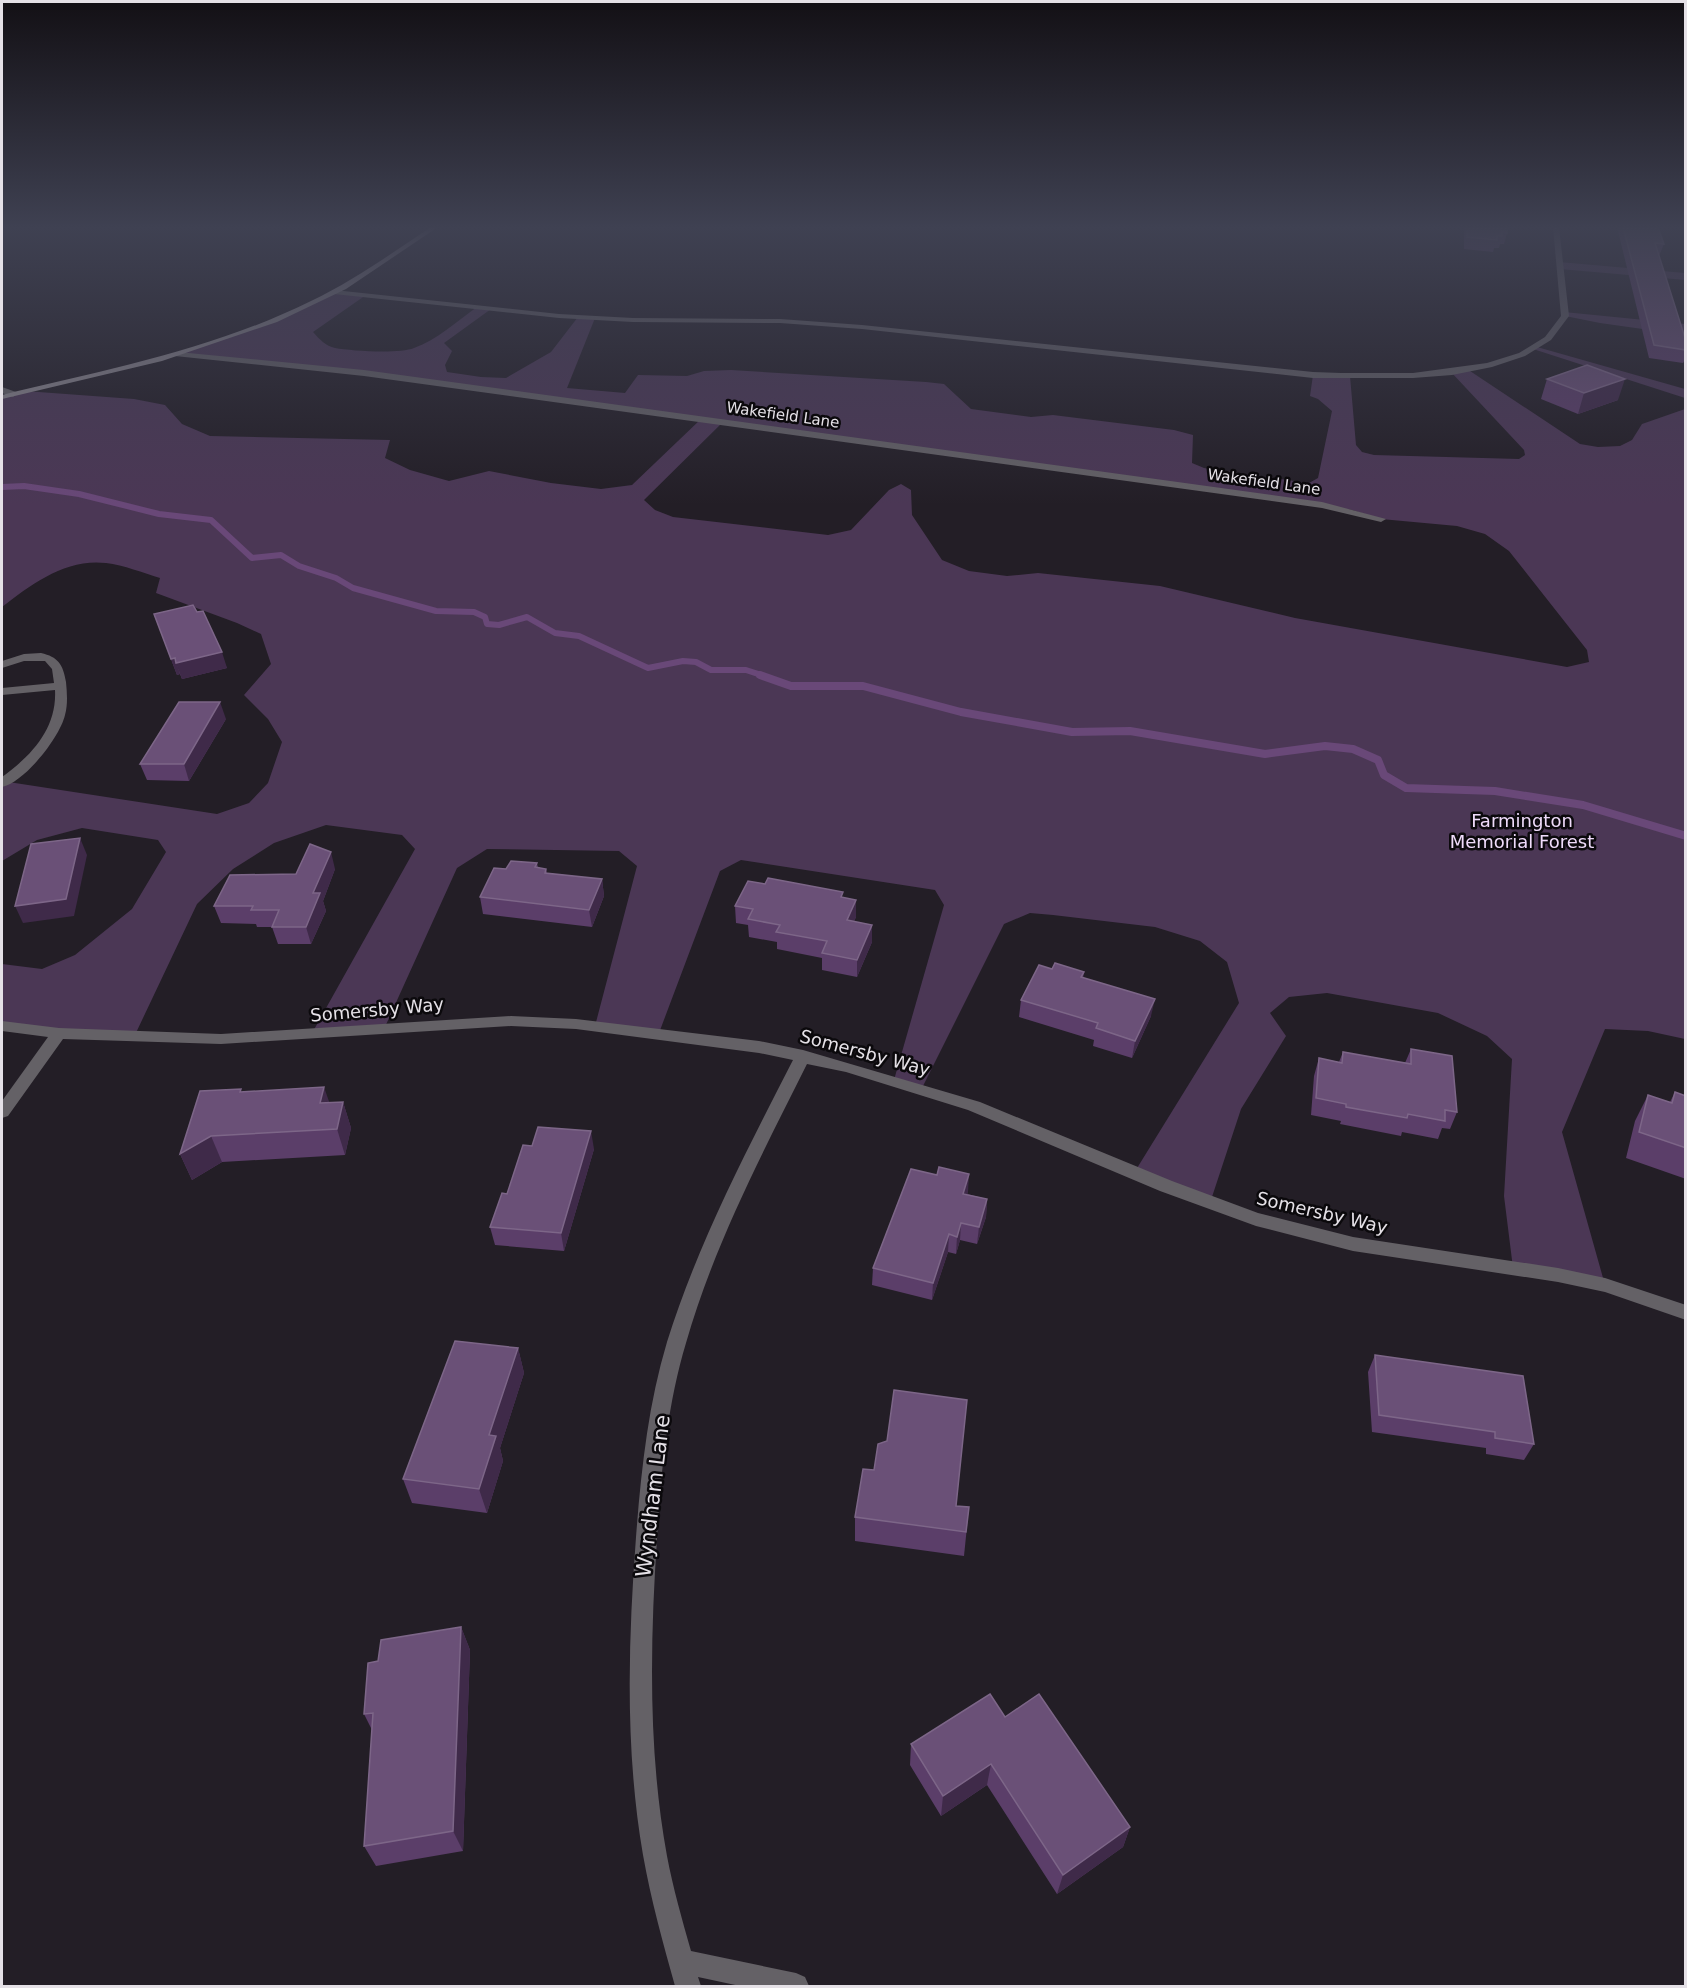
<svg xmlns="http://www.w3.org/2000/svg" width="1687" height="1988" viewBox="0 0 1687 1988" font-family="'DejaVu Sans',sans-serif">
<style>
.green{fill:#4b3755;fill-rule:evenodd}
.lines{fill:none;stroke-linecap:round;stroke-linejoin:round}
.stream-far1{stroke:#694878;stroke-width:6}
.stream{stroke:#694878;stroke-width:8}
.street{fill:#646166;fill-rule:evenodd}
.secondary{fill:#8b868d;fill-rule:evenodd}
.wall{fill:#5b3e69}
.shaded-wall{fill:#3f2a49}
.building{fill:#6a5077;stroke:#7d6688;stroke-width:1.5}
.labels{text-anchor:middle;stroke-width:5;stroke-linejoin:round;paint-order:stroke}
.far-street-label{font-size:15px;fill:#e5e1e7;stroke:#0b090c}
.park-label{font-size:18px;fill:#efdbfa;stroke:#0b090c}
.street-label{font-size:18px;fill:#e5e1e7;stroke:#0b090c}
.near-street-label{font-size:21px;fill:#e5e1e7;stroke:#0b090c}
</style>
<rect width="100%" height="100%" fill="#231e26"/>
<g class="green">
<polygon points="1559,262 1685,273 1685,280 1560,269"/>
<path d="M334,292L366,295L313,332C319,339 326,346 335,348C351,351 400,354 414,348C437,340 457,321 477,307L491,309L444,343L452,351L445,365L447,372L481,377L506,378L551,352L578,317L595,318L567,388L625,393L638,375L687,376L704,371L731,370L926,382L944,384L971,409L1031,417L1053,415L1174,430L1193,435L1192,463L1204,468L1309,483L1318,478L1332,411L1318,399L1310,396L1313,375L1350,376L1356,445L1362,452L1374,455L1519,459L1525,455L1524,450L1451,372L1467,369L1580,444L1598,447L1620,446L1632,440L1642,424L1685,409V1039L1648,1031L1605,1029L1562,1132L1605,1285L1513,1268L1504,1196L1512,1059L1487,1036L1438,1013L1327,993L1289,997L1270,1013L1286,1036L1241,1109L1210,1203L1134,1173L1239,1003L1227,962L1200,941L1155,927L1053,915L1030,913L1004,924L922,1088L894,1080L944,905L935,890L741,860L720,871L659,1033L595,1026L637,866L619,851L487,849L457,868L384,1029L311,1035L415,849L402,835L326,825L274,843L233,869L197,904L134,1037L59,1033L2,1026V964L42,969L75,955L132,909L166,852L158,840L82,828L37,840L2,861V781L217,814L249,803L268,783L282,742L268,719L244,695L271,664L261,634L237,623L156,593L160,578C143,573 124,565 106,563C67,558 31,584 2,607V397L25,391L134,399L165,405L182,424L210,436L390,440L385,458L410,470L449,481L489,471L551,483L601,489L632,485L701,419L364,373L178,354L253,329ZM723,422L1352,510L1381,519L1457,526L1485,534L1509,551L1587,650L1589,662L1567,667L1295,618L1160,586L1038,573L1007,576L969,571L942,560L912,515L911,490L901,484L889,490L851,530L828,535L673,517L655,510L644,500Z"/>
<polygon points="1564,312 1685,324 1685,335 1600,323 1565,316"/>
<polygon points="1537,347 1685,389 1685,398 1533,349"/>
</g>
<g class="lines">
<polyline class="stream-far1" points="2,487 24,486 79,494 159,514 211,520 252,558 281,555 299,566 336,578 353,588 436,611 474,612 485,617 487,624 499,625 527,617 555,633 579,636 648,668 683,661 696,662 711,670 746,670 764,676"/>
<polyline class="stream" points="760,675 791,686 863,686 961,712 1072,732 1130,731 1265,754 1325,746 1353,749 1378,760 1384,775 1406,788 1495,791 1583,805 1686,836"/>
<g class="street">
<polygon points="1553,227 1559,227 1569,316 1551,340 1525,356 1492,367 1452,375 1413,378 1313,378 862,329 780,323 633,322 559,318 334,294 330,292 334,290 559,314 633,318 780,319 862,325 1313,372 1341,373 1413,373 1487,363 1519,353 1545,337 1561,316"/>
<polygon points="178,352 364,370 1322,502 1386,519 1381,522 1322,508 364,376 175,356 174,354"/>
<polygon points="2,387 16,392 17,394 13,397 2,393"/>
<path d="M41,653C58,657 63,664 66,682C67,693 68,704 65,715C60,737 25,782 2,787V777C31,756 57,729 55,690L2,695V688L54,683L52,669L45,661H24L2,668V661L24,654Z"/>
<path d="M511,1016L576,1019L759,1041L803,1050L980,1102L1172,1181L1258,1213L1353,1237L1558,1268L1605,1278L1686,1305V1320L1605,1292L1558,1282L1353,1251L1256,1226L1160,1191L968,1110L846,1072L807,1064C762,1154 714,1245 686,1343C667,1406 661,1473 657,1539C650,1644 648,1752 667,1856C673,1888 682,1919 691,1951L796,1973L805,1977L809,1986H740L698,1977L701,1986H675C663,1943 651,1900 643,1855C625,1751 628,1643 636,1537C641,1472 648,1405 667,1342C698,1243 746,1152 793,1060L759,1053L576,1029L511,1026L221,1044L63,1039L8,1116L2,1118V1101L48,1037L2,1031V1021L59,1028L221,1034Z"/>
</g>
<path class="secondary" d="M431,227H438L346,289L277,322L162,361L2,399V395C106,370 214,349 311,301C353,281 392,253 431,227Z"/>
</g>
<g class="wall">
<polygon points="1464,227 1507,227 1507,233 1504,244 1500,244 1499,248 1494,248 1493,252 1464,249"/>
<polygon points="1617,227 1658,227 1664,244 1659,256 1686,341 1686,358 1683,363 1649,358"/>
<polygon points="1547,379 1618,400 1578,414 1541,399"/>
<polygon points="197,612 227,668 182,679 180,674 177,675 154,614"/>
<polygon points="226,719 189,781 147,780 140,764"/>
<polygon points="537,863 538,868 546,869 547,873 602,879 604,896 592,927 483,914 480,897 506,869"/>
<polygon points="335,869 323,901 326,911 311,944 278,944 272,927 257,927 256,924 221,923 214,906 296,874"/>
<polygon points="843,897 856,917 854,921 872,942 857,977 822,970 822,958 777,949 777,942 749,937 748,925 736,923 735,906"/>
<polygon points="1052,969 1084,972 1083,978 1151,1016 1132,1058 1093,1046 1094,1040 1019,1017 1021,1000"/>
<polygon points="1411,1049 1457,1112 1450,1129 1442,1128 1438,1139 1402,1132 1401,1136 1340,1124 1341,1121 1311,1115 1314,1076 1319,1058 1339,1062 1343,1052 1405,1063"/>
<polygon points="242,1092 329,1102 343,1102 351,1128 345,1155 222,1162 192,1180 180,1154"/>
<polygon points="1675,1092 1686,1096 1686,1179 1626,1158 1635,1121 1648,1095 1670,1102"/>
<polygon points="532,1146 594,1149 564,1251 495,1245 490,1227"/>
<polygon points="968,1192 967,1194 987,1199 986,1217 977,1244 960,1240 956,1254 948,1252 932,1300 872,1285 873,1268"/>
<polygon points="518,1348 524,1373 500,1448 503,1461 487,1513 412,1503 403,1479"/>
<polygon points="1375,1355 1534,1444 1524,1460 1486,1454 1486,1448 1372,1432 1368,1372"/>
<polygon points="956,1506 969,1507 964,1556 855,1541 855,1517"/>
<polygon points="461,1627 470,1650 463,1851 376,1866 364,1846 372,1730 364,1714 378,1661"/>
<polygon points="1005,1717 1130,1827 1123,1847 1057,1894 987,1785 941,1816 910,1765 911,1744"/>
</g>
<g class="shaded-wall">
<polygon points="1625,379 1618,400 1578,414 1584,393"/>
<polygon points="222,652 227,668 182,679 176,663"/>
<polygon points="175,658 180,674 177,675 171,659"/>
<polygon points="220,702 226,719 189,781 184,764"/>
<polygon points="80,838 87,855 74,916 23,923 15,906"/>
<polygon points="331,852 335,869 323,901 326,911 311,944 306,927 313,893"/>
<polygon points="602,879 604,896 592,927 589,910"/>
<polygon points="856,900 856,917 847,937 847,920"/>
<polygon points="872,925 872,942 857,977 857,960"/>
<polygon points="1155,999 1151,1016 1132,1058 1135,1041"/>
<polygon points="324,1087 333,1113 320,1103"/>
<polygon points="343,1102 351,1128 345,1155 337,1129"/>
<polygon points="591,1131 594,1149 564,1251 561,1233"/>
<polygon points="211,1136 222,1162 192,1180 180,1154"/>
<polygon points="969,1174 968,1192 962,1211 963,1194"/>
<polygon points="987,1199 986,1217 977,1244 979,1227"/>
<polygon points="961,1223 960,1240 956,1254 957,1237"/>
<polygon points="949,1234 948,1252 932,1300 933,1283"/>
<polygon points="518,1348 524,1373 500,1448 503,1461 487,1513 479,1489 489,1435"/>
<polygon points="461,1627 470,1650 463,1851 453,1831"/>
<polygon points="991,1764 987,1785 941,1816 943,1796"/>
<polygon points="1130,1827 1123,1847 1057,1894 1063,1875"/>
</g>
<g class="building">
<polygon points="1467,227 1507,227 1507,233 1502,232 1502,236 1497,236 1497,240 1467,237"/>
<polygon points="1623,227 1658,227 1664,244 1655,243 1686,341 1686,350 1654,345"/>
<polygon points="1587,365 1625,379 1584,393 1547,379"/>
<polygon points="193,605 197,612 203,611 222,652 176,663 175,658 171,659 154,614"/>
<polygon points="179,702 220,702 184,764 140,764"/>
<polygon points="80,838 66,899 15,906 31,844"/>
<polygon points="310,844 331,852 313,893 320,893 306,927 272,927 279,910 251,910 253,906 214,906 230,875 296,874"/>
<polygon points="511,861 537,863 535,867 546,869 545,873 602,879 589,910 480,897 494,868 506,869"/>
<polygon points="768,878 843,892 841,897 856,900 847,920 872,925 857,960 822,953 827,941 776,932 780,925 748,919 753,909 735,906 748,881 765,884"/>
<polygon points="1055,963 1084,972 1081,977 1155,999 1135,1041 1096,1028 1098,1023 1021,1000 1039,965 1052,969"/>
<polygon points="1411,1049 1452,1056 1457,1112 1445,1110 1445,1121 1408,1114 1407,1118 1346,1107 1346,1104 1316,1098 1319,1058 1342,1063 1343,1052 1411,1064"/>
<polygon points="324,1087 320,1103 343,1102 337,1129 211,1136 180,1154 200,1091 241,1089 240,1092"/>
<polygon points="1675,1092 1686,1096 1686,1148 1639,1132 1648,1095 1672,1103"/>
<polygon points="538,1127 591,1131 561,1233 490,1227 502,1193 507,1194 523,1145 532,1146"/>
<polygon points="939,1167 969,1174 963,1194 987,1199 979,1227 961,1223 957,1237 949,1234 933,1283 873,1268 911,1169 937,1175"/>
<polygon points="455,1341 518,1348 489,1435 496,1436 479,1489 403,1479"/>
<polygon points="1375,1355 1523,1376 1534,1444 1495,1438 1495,1432 1379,1415"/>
<polygon points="894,1390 967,1400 956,1506 969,1507 966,1532 855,1517 863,1469 874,1470 878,1444 887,1441"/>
<polygon points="461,1627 453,1831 364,1846 373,1713 364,1714 368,1663 378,1661 381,1640"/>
<polygon points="990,1694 1005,1717 1039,1694 1130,1827 1063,1875 991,1764 943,1796 911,1744"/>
</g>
<linearGradient id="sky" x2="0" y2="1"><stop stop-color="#131015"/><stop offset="0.45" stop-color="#3f4152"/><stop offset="1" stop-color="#3f4152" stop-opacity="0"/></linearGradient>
<rect width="1687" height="505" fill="url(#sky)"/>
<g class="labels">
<g class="far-street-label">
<text transform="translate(783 415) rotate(8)" y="5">Wakefield Lane</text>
<text transform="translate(1264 482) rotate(8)" y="5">Wakefield Lane</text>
</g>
<g class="park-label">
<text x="1522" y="827">Farmington<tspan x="1522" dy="21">Memorial Forest</tspan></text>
</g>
<g class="street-label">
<text transform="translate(377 1010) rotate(-5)" y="6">Somersby Way</text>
<text transform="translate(865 1053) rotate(15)" y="6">Somersby Way</text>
<text transform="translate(1322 1213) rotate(13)" y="6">Somersby Way</text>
</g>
<g class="near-street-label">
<text transform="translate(653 1496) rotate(-83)" y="7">Wyndham Lane</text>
</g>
</g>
<rect width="1687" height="1988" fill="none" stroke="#e5e1e7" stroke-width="6"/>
</svg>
